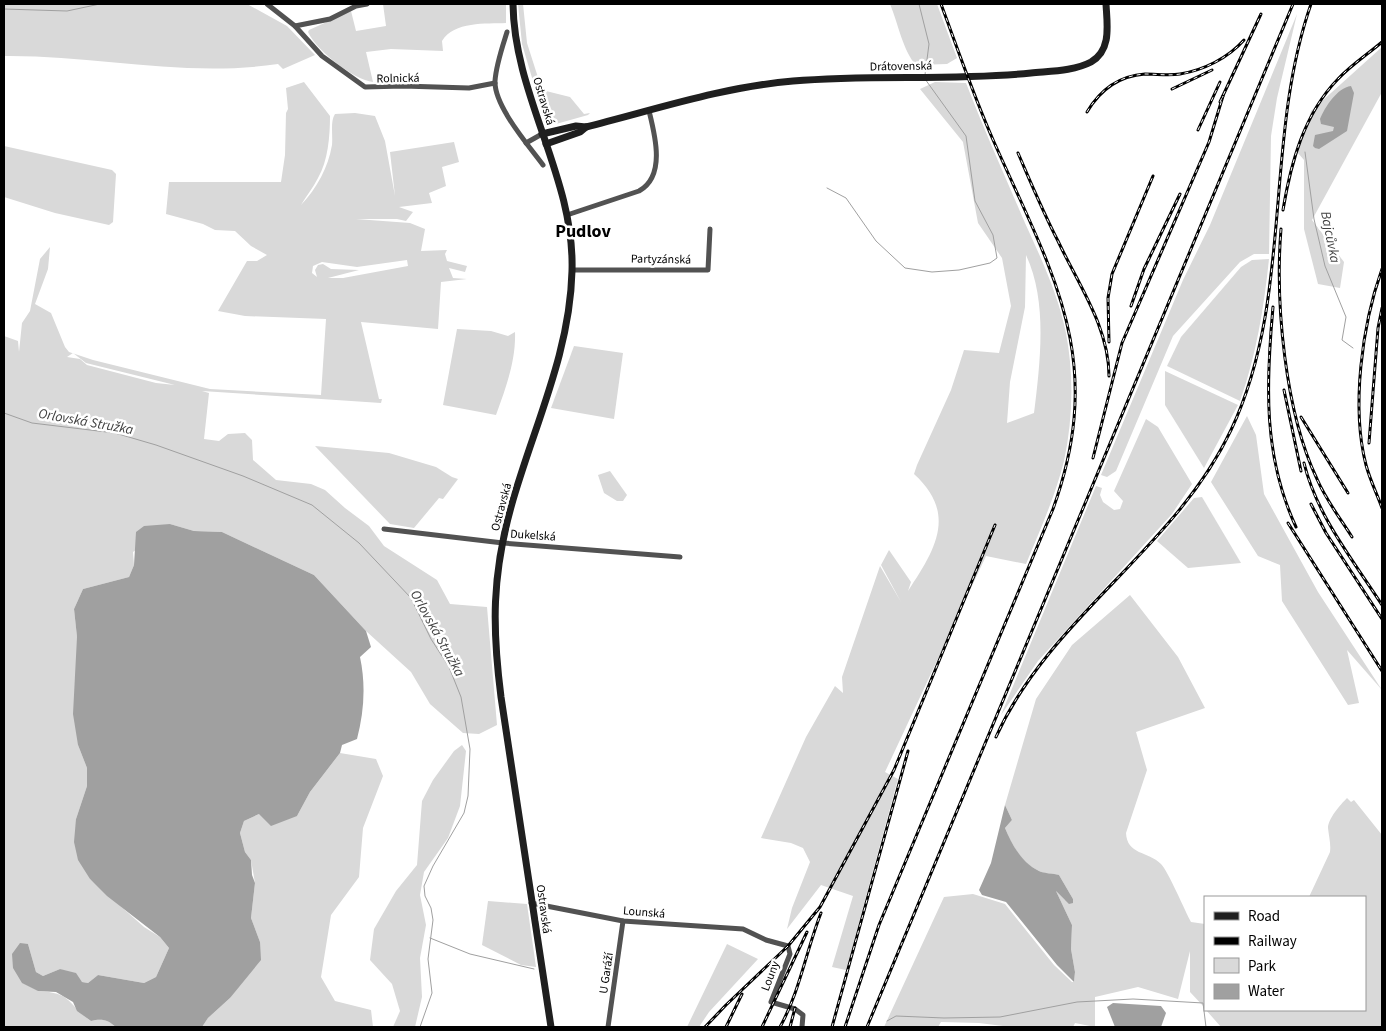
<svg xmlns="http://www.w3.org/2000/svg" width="1386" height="1031" viewBox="0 0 1386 1031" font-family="'Source Sans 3',sans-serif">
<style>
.green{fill:#d9d9d9;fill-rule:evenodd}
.water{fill:#a0a0a0}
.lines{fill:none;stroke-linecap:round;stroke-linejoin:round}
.stream{stroke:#a0a0a0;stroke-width:1}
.street{stroke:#525252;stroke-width:5}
.secondary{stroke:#1f1f1f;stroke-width:7}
.rail-casing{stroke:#000;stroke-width:3}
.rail{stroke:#fff;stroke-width:1;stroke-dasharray:4;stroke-linecap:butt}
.labels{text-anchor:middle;stroke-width:5;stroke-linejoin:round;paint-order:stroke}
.street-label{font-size:12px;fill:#000;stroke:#fff}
.water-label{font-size:14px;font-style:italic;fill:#414141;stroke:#fff}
.district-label{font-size:18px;font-weight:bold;fill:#000;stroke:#fff}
</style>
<rect width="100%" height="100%" fill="#fff"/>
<g class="green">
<path d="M4,4H247L287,26L315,55L283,69L278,64C184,78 97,55 4,56Z"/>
<path d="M383,4H506V23C486,24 454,21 442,41L443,51L391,49L366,52L373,82C354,80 316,50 308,32L309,30L351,11L356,31L386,26Z"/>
<polygon points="518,4 523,4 527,43 542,90 570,97 584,114 590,113 588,115 556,124 543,115 522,44"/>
<path d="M890,4H937L957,58L947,64L916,65C903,51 898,23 890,4Z"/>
<polygon points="1297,14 1277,98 1271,136 1269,254 1254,254 1240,262 1173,336 1116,471 1107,477 1101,475 1183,280 1210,225"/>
<polygon points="1382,47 1382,92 1312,220 1344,262 1340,288 1318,284 1304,229 1304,160 1298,153 1311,111"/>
<path d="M304,82L330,116C330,136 328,161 318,178C313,188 306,196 301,205C317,188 328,168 332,145C333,135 330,121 335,114L355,113L375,116L385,141L395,196L390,152L454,142L459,162L442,167L446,186L429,193L432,203L399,207L413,212L406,221L397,219H356L410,223L425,229L421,251L447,250L445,254L447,261L467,266L465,272L449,268L453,278L467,279L441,282L438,329L361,322L379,399H382L381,403L202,391L209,393L204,439L219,441L228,434L245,433L252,440L253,460L276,480L311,484L325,490L345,508L369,526L384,546L437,580L450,604L487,607L497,725L479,734L463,733L430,704L411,672L366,631L314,575L222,532L194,531L170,524L133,552L134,565L129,577L83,589L74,609L77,637L78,745L87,768V786L76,819L90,879L144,927L160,937L169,948L156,977L144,983L98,975L88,983L82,982L60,969L43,976L36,972L28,944H20L38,991C74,993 66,1004 91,1021C102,1018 108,1020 116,1027H4V336L18,341L19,352L22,323L30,311L40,259L50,247L48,269L35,304L51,313L65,347L69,352L93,360L210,389L321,395L326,319L245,316L218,311L247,261H257L267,255L251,246L235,231L215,230L203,224L166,214L169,182H281L285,155L286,113L288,109L286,88ZM407,260L408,266L343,278H328L359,270L331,269L323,264L318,265L315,270L317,277L312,273L313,266L322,262L357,267ZM73,353L86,363L175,385L156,383L87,365L80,359L67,357Z"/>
<path d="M935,82L966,83C984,130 1005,176 1025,223C1041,258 1058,294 1066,333C1074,375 1073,419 1064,461C1055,497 1040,530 1026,564L986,556L885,772L898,779L846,970L832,967L853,896L821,885L787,929L792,908L810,862L803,848L791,843L761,838L806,737L835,686L843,693L842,677L880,566L901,602L881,565L889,550L911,582L908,591C935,550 958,514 914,474L917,465L951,390L964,350L999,353L1011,306L1002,258L978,223L963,142L920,89ZM1026,255C1048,302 1040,363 1034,413L1007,423L1010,382L1025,307Z"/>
<polygon points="4,146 112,170 116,174 113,222 109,225 55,213 4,197"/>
<path d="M1269,259C1264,307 1256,356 1240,401L1167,366L1181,337L1241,267L1252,260Z"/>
<path d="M457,329L491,331L508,336L515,332C516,361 506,387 496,415L443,405Z"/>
<polygon points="574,346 623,353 614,419 551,408"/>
<polygon points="1165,371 1238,405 1204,468 1165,405"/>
<polygon points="1247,416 1256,435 1264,494 1318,592 1382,690 1347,650 1359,703 1348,705 1282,601 1280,565 1258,556 1211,482"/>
<polygon points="1146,419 1158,427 1192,484 1172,514 1038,661 1001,715 1096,486 1102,488 1100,495 1103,502 1114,510 1120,509 1123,501 1114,491"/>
<polygon points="315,446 389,453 436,467 452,477 458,479 443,499 439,498 414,528 390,524"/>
<polygon points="610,471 627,495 623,501 617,501 604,493 598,475"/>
<polygon points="1202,497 1241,563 1188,568 1157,541 1194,498"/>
<path d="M1130,595L1178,657L1205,708L1136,732L1147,770L1126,833C1127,855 1148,851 1161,864C1168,871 1185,911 1191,922L1205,924V1008L1190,992V951L1178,999L1138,987L1095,997V1027L1075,1023L1073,1027H1011L979,1023L941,1022L938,1027H884L944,897L973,894L1005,904L1054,965L1072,982H1074L1075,972L1071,949L1072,925L1056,891L1065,900L1073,899L1059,875C1053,874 1045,874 1039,871C1021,863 1012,845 1005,828L1012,820L1005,805L1036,699L1072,645Z"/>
<polygon points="462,745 466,751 460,806 448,838 424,872 420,895 426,925 420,958 422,997 415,1027 393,1027 400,1011 392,984 370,960 374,929 396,891 417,865 422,801 433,780 454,751"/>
<polygon points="340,753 376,759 383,776 363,828 359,877 331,915 321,977 335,1001 371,1010 373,1027 202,1027 208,1018 230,998 260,942 251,918 255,883 251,860 245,852 240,833 244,821 259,814 297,816 310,792"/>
<path d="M1347,798L1351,802L1354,800L1382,835V1027H1221L1206,1010H1365V897H1309L1330,852C1331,844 1329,837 1328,828C1328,819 1340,805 1347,798Z"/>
<polygon points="488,901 527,904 536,967 521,965 482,945"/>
<polygon points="727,944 758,959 709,1012 699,1027 687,1027"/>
</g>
<g class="water">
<path d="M1351,86L1354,93L1347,131L1319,149L1315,148L1313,146L1315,135L1333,131L1334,127L1321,124L1320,119C1325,107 1337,88 1351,86Z"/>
<path d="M170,524L194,531L222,532L314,575L366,631L371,647L360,657C366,685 364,712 357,739L342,745L340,753L310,792L297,816L271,826L259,814L244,821L240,833L245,852L251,860L252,875L255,883L251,918L260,942L261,960L230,998L208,1018L202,1027H116C108,1020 102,1018 91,1021L77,1011L73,1002L56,992L38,991L22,983L13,968L12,954L20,943L28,944L36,972L43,976L60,969L76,973L82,982L88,983L98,975L144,983L156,977L169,948L160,937L107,896L90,879L78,860L74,842L76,819L87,786V768L78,745L73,714L77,637L74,609L83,589L129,577L134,565L136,532L144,526Z"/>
<path d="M1005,805L1012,820L1005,828C1012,845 1022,863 1039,871C1045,874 1053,873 1059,875L1073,899V903L1069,904L1056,891L1072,925L1071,949L1075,972L1074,982L1057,965L1006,902L982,895L979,890L991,863Z"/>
<polygon points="1113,1003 1161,1006 1166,1013 1161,1027 1115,1027 1107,1007"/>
</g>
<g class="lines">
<g class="stream">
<polyline points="919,4 929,44 925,75"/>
<polyline points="4,9 67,11 100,4"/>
<polyline points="1305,152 1314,219 1325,266 1346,317 1342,340 1353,348"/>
<polyline points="827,188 846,198 876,241 905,268 932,272 959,270 990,263 997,258 993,235 975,201 966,136 925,79"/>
<polyline points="4,413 32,423 115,433 156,445 243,476 312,505 359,543 411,598 431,639 449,667 461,697 470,749 468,796 464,813 433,866 424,886 425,896 431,908 433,920 428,959 432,993 420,1027"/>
<polyline points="430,938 470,954 534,969"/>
<polyline points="887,1021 896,1016 944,1018 1000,1017 1077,1002 1133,999 1203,1003 1206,1027"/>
</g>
<g class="street">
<polyline points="267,4 295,26 322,56 365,87 403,86 469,88 495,83"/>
<polyline points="295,26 330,19 356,6 367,4"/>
<path d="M507,32C502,48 496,65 495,81C494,106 529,146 543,165"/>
<polyline points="526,143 542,134"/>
<path d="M567,215L639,191C666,176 655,135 649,111"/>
<polyline points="572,270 708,270 710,229"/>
<polyline points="384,529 503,543 680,557"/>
<polyline points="531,903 623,921 743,929 766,940 788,946 790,954 771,1002 795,1009 803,1015 802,1027"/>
<polyline points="608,1027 623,921"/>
</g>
<g class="secondary">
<path d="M513,4C514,96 575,178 572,271C570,354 533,428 511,507C492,576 492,627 501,697L551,1027"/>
<path d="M542,134L576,126L586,127C654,110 722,87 793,81C872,74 952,81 1031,73C1050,71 1074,71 1091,62C1112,50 1107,24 1106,4"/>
<polyline points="546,144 580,132 586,127"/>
</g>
<g class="rail-casing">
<g id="rail">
<polyline points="1172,89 1212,70"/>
<polyline points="1220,102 1261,14"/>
<path d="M1087,112C1100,90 1118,76 1145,74C1157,74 1169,76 1180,74C1204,70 1228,58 1244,40"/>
<polyline points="1198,130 1220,82"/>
<path d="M1018,153C1031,183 1043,212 1058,241C1078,284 1109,327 1109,376"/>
<path d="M1283,210C1291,162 1304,114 1338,79C1351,65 1368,54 1382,42"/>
<path d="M1281,229C1275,303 1285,412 1317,479C1326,500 1340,518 1352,537"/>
<path d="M1382,269C1362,325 1351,407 1366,465C1370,480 1377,494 1382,508"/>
<polyline points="1131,306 1144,269 1180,194"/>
<path d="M1273,307C1266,384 1263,456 1296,527"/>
<polyline points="1109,342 1108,298 1112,274 1153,176"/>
<polyline points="1284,390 1301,471"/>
<polyline points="1301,417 1348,493"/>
<polyline points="1369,443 1378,328 1382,308"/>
<polyline points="1093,458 1122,343 1209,142 1223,96"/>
<path d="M1304,463C1317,516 1353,560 1382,605"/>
<polyline points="1311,504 1326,533 1382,619"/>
<polyline points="1288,523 1382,671"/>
<path d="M996,737C1050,617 1175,549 1231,430C1294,297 1263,142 1311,4"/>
<polyline points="705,1027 726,1005 788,946 820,907 894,770 995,525"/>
<polyline points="726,1027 742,994"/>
<polyline points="762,1027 807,932"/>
<path d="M780,1027C800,991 806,951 821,913"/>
<polyline points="790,1027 795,1008"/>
<polyline points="832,1027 908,751"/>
<path d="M845,1027L879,925L1053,509C1107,359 1053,275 994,142C974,97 958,50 941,4"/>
<polyline points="867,1027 1293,4"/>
</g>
</g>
<use href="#rail" class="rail"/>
</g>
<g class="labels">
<g class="street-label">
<text transform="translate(901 66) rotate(-1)" y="4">Drátovenská</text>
<text transform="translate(398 78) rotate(-1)" y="4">Rolnická</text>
<text transform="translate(544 101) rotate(73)" y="4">Ostravská</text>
<text transform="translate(661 259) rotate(1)" y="4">Partyzánská</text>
<text transform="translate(501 507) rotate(-75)" y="4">Ostravská</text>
<text transform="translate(533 535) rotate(4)" y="4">Dukelská</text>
<text transform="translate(544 909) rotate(82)" y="4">Ostravská</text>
<text transform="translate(644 912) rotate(5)" y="4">Lounská</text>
<text transform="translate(606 973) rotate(-82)" y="4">U Garáží</text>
<text transform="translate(770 976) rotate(-69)" y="4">Louny</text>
</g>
<g class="water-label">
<text transform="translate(1331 237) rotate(79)" y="5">Bajcůvka</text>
<text transform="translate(86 421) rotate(10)" y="5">Orlovská Stružka</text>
<text transform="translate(438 633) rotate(61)" y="5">Orlovská Stružka</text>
</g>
<g class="district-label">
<text x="583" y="237">Pudlov</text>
</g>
</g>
<rect width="1386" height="1031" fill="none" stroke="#000000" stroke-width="10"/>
<rect x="1204" y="896" width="162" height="115" fill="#ffffff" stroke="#999999"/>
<rect x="1214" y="912" width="25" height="8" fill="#1f1f1f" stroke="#999999"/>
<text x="1248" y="921" font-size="15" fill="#000000">Road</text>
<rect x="1214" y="937" width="25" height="8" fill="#000000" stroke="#999999"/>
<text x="1248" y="946" font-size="15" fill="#000000">Railway</text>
<rect x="1214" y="958" width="25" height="15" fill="#d9d9d9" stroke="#999999"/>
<text x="1248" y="971" font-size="15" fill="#000000">Park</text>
<rect x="1214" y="984" width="25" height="15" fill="#a0a0a0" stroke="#999999"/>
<text x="1248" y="996" font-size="15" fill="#000000">Water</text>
</svg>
